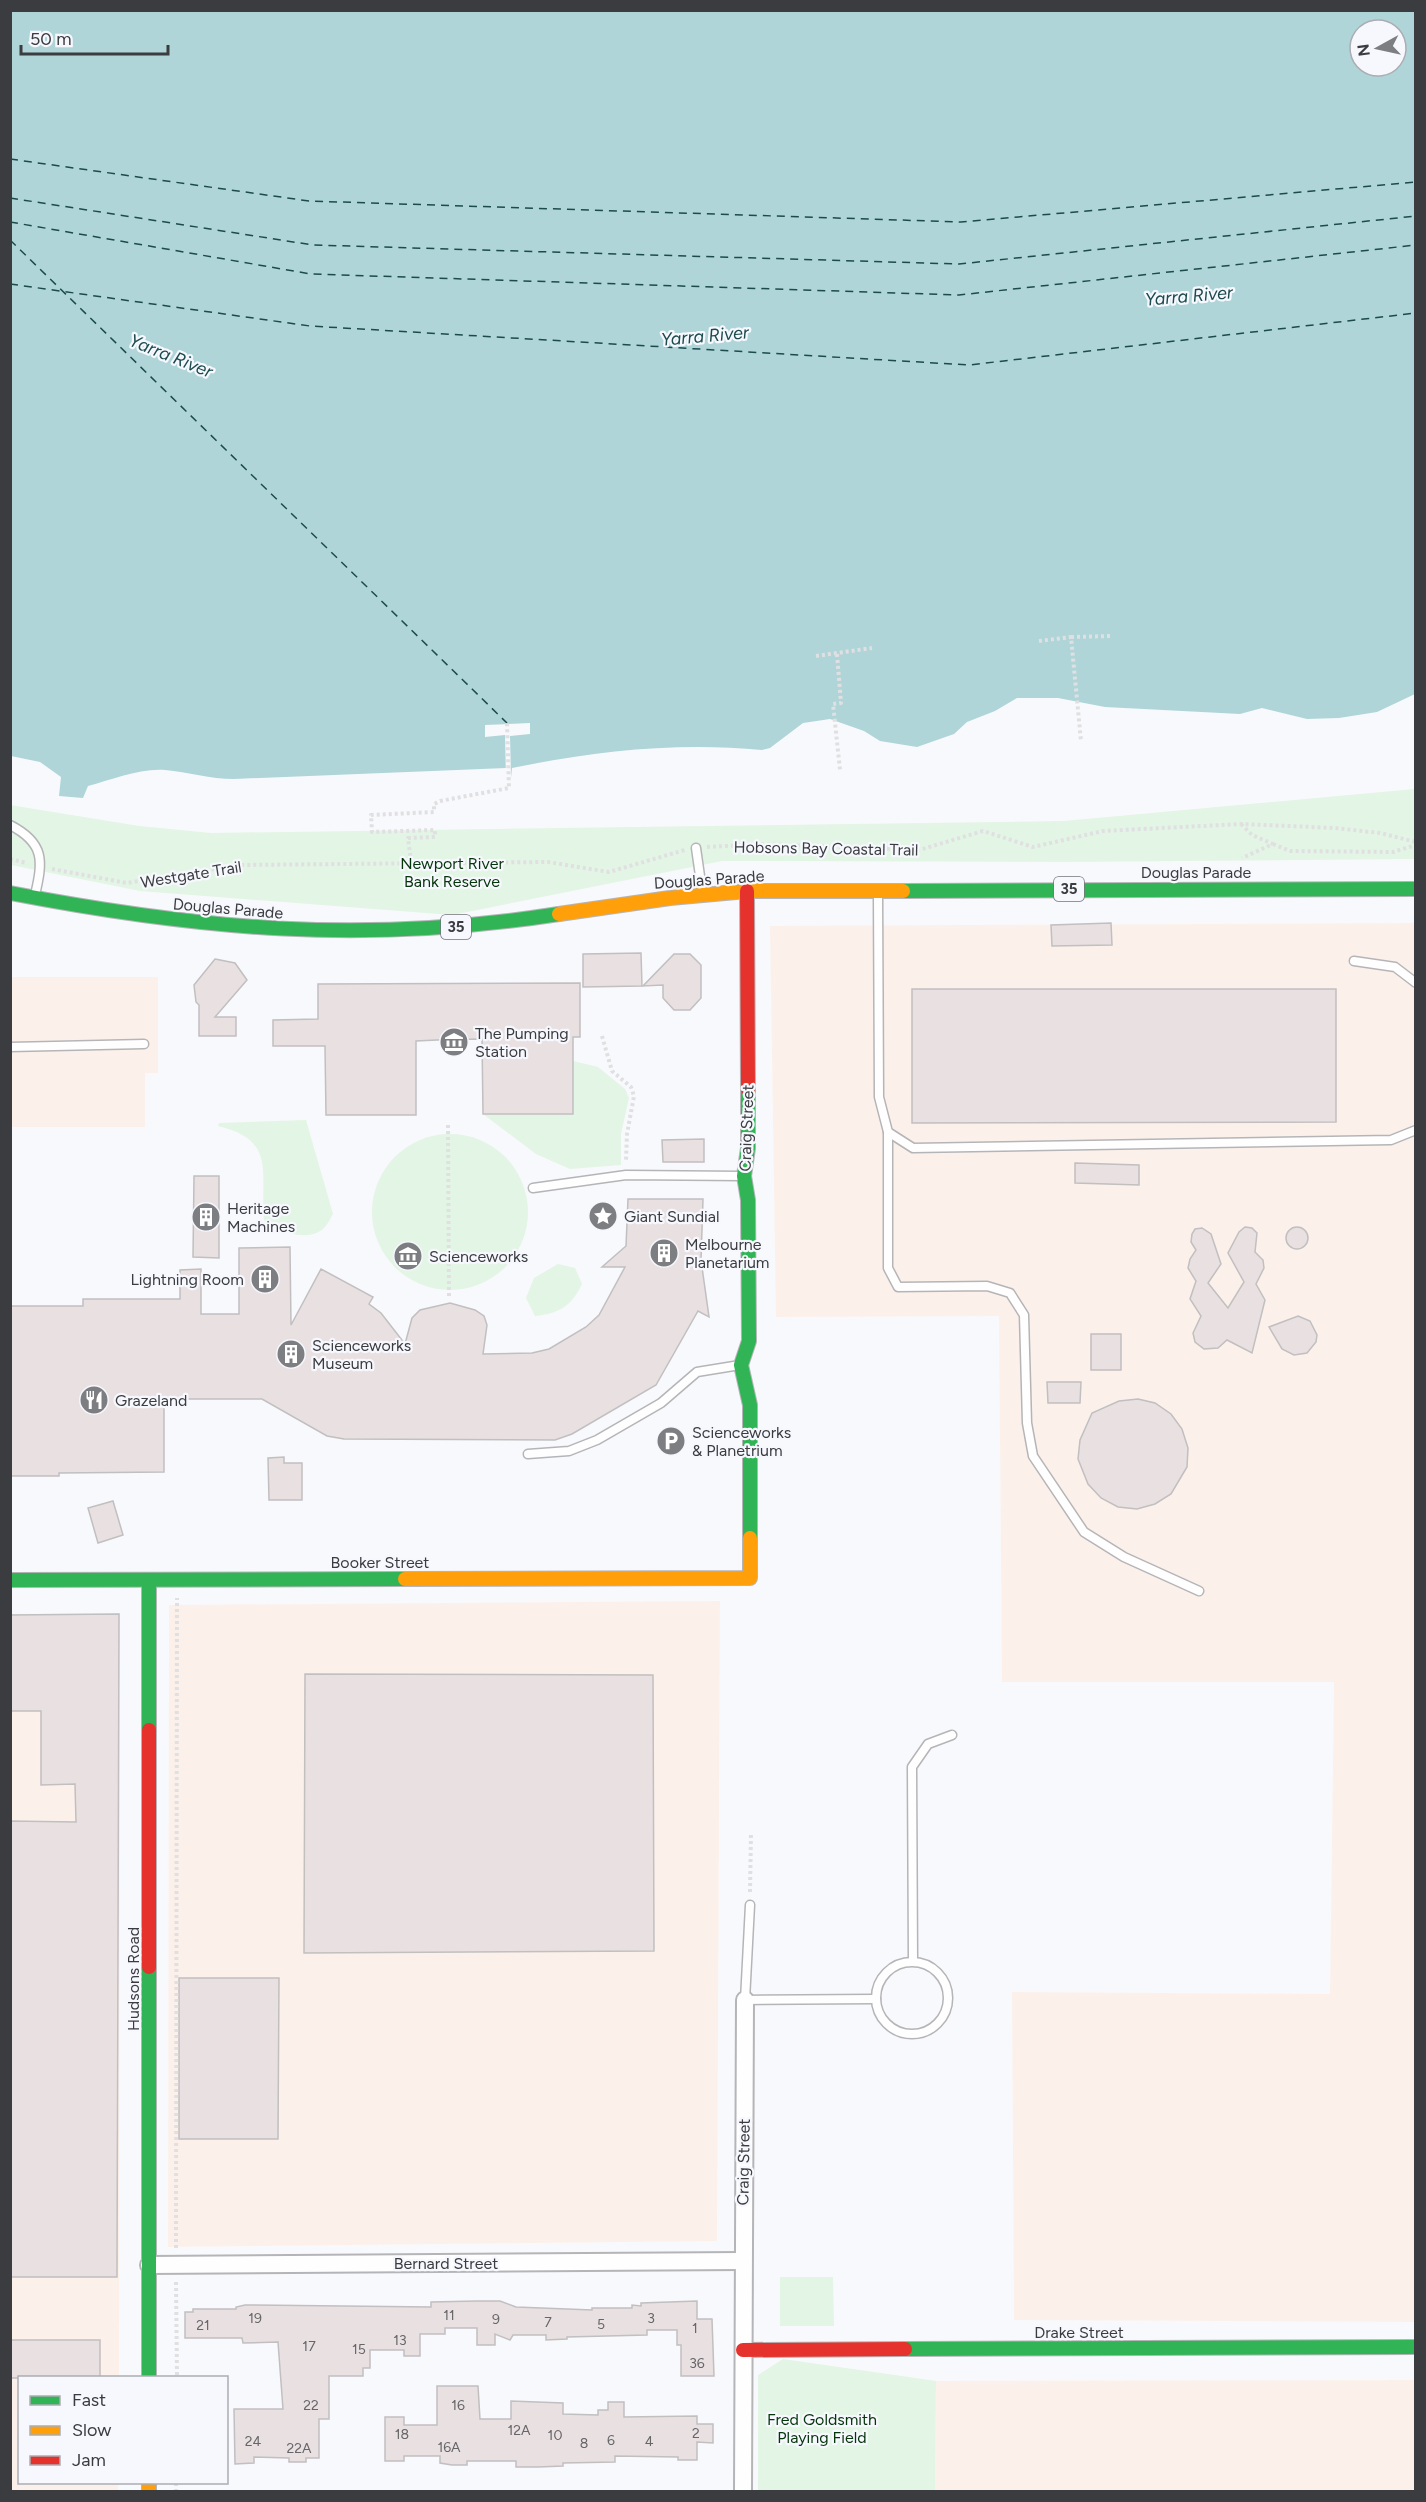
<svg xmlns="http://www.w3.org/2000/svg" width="1426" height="2502" viewBox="0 0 1426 2502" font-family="Figtree,sans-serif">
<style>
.industrial{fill:#fcf1ea}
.green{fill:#e3f5e4}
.water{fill:#afd5d8;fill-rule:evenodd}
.pier{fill:#f8f9fc}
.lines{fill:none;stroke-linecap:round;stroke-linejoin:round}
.ferry{stroke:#1b4b4d;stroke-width:1.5;stroke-dasharray:8 6;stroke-linecap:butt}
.building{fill:#e9e0e1;stroke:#c1bfc0;stroke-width:1.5}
.lane-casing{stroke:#b5b5b8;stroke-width:11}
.street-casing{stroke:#b5b5b8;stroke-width:20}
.fast-casing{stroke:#b5b5b8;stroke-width:16}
.slow-casing{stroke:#b5b5b8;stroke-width:16}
.jam-casing{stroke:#b5b5b8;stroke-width:16}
.path{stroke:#e0e0e2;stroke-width:4;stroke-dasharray:3 3;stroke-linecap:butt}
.lane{stroke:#fefeff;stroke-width:8}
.street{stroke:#fefeff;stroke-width:16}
.fast{stroke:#30b455;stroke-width:14}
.slow{stroke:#ff9f0a;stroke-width:14}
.jam{stroke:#e5322d;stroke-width:14}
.labels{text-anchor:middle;stroke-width:4.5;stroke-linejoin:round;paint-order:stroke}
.number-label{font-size:14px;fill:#666568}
.shield{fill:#f6f8fe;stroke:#737479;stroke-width:1.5}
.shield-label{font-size:15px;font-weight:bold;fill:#3b3c40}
.street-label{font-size:16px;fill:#3b3c40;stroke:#f6f8fe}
.park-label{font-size:16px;fill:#05350b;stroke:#f6f8fe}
.poi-label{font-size:16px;fill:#3b3c40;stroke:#f6f8fe;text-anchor:start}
.water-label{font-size:18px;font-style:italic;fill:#1b4b4d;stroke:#f6f8fe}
</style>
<rect width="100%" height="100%" fill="#f8f9fc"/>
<g class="industrial">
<polygon points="1415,923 1415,2322 1014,2320 1012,1992 1330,1994 1334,1682 1002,1682 999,1316 776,1317 770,926"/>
<polygon points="11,977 158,977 158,1073 145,1073 145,1127 11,1127"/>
<polygon points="720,1601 717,2241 168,2247 169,1605"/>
<polygon points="120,1613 119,2377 20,2378 20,2482 118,2483 118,2491 11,2491 10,1614"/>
<polygon points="1415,2380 1415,2491 935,2492 936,2381"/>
</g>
<g class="green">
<polygon points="1415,789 1416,859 1064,862 722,861 452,915 140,891 11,865 10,805 139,826 211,833 1064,821"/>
<polygon points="573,1061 598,1067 625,1089 629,1098 621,1134 621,1165 570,1169 536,1154 483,1114 573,1114"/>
<path d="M306,1120L333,1214C330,1219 327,1226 322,1230C305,1242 276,1231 264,1220C260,1172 277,1140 218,1126L219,1123Z"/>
<circle cx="450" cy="1212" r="78"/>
<path d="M558,1264L575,1268L582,1284C571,1307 559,1313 535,1316L526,1298L534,1278Z"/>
<polygon points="780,2277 833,2277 834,2326 780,2326"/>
<polygon points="783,2359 936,2381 935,2491 758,2492 758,2375"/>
</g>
<path class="water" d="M10,11H1415V694L1377,712L1339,718L1307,719L1262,708L1240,714L1105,707L1058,698H1017L995,711L967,722L954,734L917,747L880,741L864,731L830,719L803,723L770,748L762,750C677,742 595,751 512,768L511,778L506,777V768L234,779C210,779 188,772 165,770C140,768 111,780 88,786L83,798L59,796L61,777L40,762L11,756ZM1360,30H1396V66H1360Z"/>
<polygon class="pier" points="530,723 530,734 510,736 511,778 506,777 505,735 485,737 485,725"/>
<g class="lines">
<g class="ferry">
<polyline points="10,159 309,201 961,222 1416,182"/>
<polyline points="10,198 313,245 959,264 1416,216"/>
<polyline points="10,222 311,274 959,295 1416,245"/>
<polyline points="10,240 507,723"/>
<polyline points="10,284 310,326 969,365 1416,313"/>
</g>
</g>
<g class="building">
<polygon points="1111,923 1112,945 1052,946 1051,925"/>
<polygon points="641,953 642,986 583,987 583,954"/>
<polygon points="674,954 690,954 701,965 701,998 690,1010 674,1010 663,998 663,985 643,986"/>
<polygon points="215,959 235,963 247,980 215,1017 236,1017 236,1036 199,1036 199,1005 196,1002 194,985"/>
<polygon points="580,983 580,1037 573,1037 573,1114 483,1114 482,1039 437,1040 416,1041 416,1115 326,1115 325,1046 273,1046 273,1020 318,1019 318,984"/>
<polygon points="912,989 1336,989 1336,1122 912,1123"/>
<polygon points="704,1139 704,1162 663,1162 662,1140"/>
<polygon points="1075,1163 1139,1165 1139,1185 1075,1183"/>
<polygon points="194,1176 219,1176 219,1258 193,1257"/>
<polygon points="628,1199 703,1199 701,1260 709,1317 698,1311 656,1385 572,1434 555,1440 344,1439 327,1436 262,1399 164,1399 164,1472 59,1473 59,1476 10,1476 10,1306 83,1306 83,1299 180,1299 180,1270 201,1269 201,1314 239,1314 239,1248 290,1247 291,1325 321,1269 373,1297 369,1304 381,1313 405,1344 412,1318 420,1310 450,1303 475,1310 484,1316 487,1325 483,1354 532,1353 549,1349 586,1327 599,1315 625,1267 602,1267 626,1246"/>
<circle cx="1297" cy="1238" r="11"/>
<polygon points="1245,1227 1252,1228 1257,1233 1255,1252 1263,1260 1264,1268 1256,1284 1265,1300 1252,1353 1227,1340 1218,1348 1204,1349 1195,1342 1193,1333 1201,1316 1190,1299 1196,1281 1188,1268 1190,1259 1196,1250 1191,1242 1192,1234 1195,1229 1202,1228 1211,1234 1221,1264 1208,1283 1228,1308 1244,1282 1228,1253 1239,1232"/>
<polygon points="1298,1316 1310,1321 1317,1335 1316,1342 1307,1353 1294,1355 1282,1349 1269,1327"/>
<rect x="1091" y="1334" width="30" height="36"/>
<polygon points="1047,1382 1081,1382 1080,1403 1048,1403"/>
<polygon points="1138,1399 1155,1403 1171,1414 1182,1429 1188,1448 1187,1467 1171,1494 1155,1504 1137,1509 1118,1507 1101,1498 1088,1484 1078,1459 1080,1440 1092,1413 1119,1401"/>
<polygon points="284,1457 284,1463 302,1463 302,1500 269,1500 268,1458"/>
<polygon points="113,1501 123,1535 98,1543 88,1508"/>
<polygon points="119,1614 117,2277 10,2277 10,1821 76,1822 75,1784 41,1785 41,1711 10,1711 10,1615"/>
<polygon points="305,1674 653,1675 654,1951 304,1953"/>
<polygon points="179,1978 279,1978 278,2139 179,2139"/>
<polygon points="477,2301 500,2301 516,2307 592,2310 592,2308 632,2308 632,2305 641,2306 641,2303 697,2301 697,2319 712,2319 714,2376 681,2376 681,2345 677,2345 677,2330 647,2330 647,2335 567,2337 567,2339 546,2340 546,2335 513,2335 510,2340 495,2334 495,2345 477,2345 477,2328 445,2328 445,2334 420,2334 420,2356 404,2356 404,2350 370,2350 370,2368 363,2368 363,2376 329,2376 329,2419 319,2419 319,2458 306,2458 306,2462 289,2462 289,2458 254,2457 254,2463 235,2464 234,2409 283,2409 278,2342 243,2343 242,2338 185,2338 185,2312 193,2312 193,2309 236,2309 236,2307 245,2305 431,2307 431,2302"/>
<rect x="10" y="2340" width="90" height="38"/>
<polygon points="437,2386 478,2386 480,2419 511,2419 511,2401 563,2403 563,2414 598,2415 598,2410 608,2410 608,2402 624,2402 624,2417 697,2416 697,2424 713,2424 713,2443 697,2442 697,2460 678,2460 678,2457 615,2456 615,2462 563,2463 563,2466 538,2467 516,2467 516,2461 467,2461 467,2465 452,2465 440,2463 440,2456 404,2456 404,2461 385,2461 385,2417 404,2417 404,2425 437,2425"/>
</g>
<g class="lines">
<g class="lane-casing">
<g id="lane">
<path d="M10,825C45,843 43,861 35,895"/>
<polyline points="696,848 702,890"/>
<polyline points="878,895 879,1097 888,1132 913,1148 1391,1140 1416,1130"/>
<polyline points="1354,961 1395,967 1416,983"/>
<polyline points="10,1047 144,1044"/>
<polyline points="888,1132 888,1268 898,1287 987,1286 1010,1293 1024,1315 1027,1423 1033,1456 1084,1532 1124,1557 1199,1591"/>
<polyline points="533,1188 626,1175 742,1176"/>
<polyline points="528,1454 569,1451 597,1440 661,1403 697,1372 740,1365"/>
<polyline points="750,1905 745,2000 876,1999"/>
<polyline points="913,1961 912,1767 928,1744 952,1735"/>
<circle cx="912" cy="1998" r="36"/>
</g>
</g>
<g class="street-casing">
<g id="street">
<polyline points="149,2265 742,2261"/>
<polyline points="743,2492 745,2000"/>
</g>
</g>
<g class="fast-casing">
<g id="fast">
<polyline points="903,891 1416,889"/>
<path d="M10,893C201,930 366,944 559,914"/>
<polyline points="748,1089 748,1148 744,1176 748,1200 749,1341 741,1365 750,1405 750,1538"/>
<polyline points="10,1580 405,1579"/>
<polyline points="149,1580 149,1730"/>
<polyline points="149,1967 149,2378"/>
<polyline points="905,2349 1416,2347"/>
</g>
</g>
<g class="slow-casing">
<g id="slow">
<polyline points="559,914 670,898 747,891 903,891"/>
<polyline points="405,1579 750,1578 750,1538"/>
<polyline points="149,2482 149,2492"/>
</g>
</g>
<g class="jam-casing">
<g id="jam">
<polyline points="747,891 748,1089"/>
<polyline points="149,1730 149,1967"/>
<polyline points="743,2350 905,2349"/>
</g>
</g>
<g class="path">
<polyline points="1071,637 1112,636"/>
<polyline points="1039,641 1071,637 1081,741"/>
<polyline points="837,654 841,703 833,704 840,770"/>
<polyline points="816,656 872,648"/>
<polyline points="1241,824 1252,835 1273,844 1242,858"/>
<polyline points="1273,844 1290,851 1393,852 1416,845"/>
<polyline points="707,847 763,844 919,850 983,831 1033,847 1103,831 1241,824 1335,828 1380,833 1416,842"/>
<polyline points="10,859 27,863"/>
<polyline points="411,862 408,838 435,837 435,830 372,832 371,815 434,812 434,804 440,801 509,788 507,723"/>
<polyline points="52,869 127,883 239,865 548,862 609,872 685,850"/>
<polyline points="602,1036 612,1071 631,1087 634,1096 627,1134 626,1161"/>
<polyline points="448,1125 449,1297"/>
<polyline points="750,1892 751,1833"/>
<polyline points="176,2248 177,1598"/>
<polyline points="176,2282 177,2378"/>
<polyline points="176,2492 176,2482"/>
</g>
<use href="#lane" class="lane"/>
<use href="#street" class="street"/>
<use href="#fast" class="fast"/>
<use href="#slow" class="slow"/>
<use href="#jam" class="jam"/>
</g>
<defs>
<g id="museum-disc" transform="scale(1.5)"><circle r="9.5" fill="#7d7e82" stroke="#f6f8fe"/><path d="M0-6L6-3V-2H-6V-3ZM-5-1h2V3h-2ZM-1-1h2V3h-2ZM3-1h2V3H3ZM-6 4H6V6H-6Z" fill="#fff"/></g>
<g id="sight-disc" transform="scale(1.5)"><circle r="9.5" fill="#7d7e82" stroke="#f6f8fe"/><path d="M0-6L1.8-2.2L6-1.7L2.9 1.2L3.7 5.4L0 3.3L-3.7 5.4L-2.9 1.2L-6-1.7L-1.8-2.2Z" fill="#fff"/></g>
<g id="building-disc" transform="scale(1.5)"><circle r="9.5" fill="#7d7e82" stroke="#f6f8fe"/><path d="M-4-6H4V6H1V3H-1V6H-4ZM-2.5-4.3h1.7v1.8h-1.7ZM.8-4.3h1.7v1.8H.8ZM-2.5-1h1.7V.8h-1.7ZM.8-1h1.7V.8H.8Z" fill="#fff"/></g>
<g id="restaurant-disc" transform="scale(1.5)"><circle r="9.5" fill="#7d7e82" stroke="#f6f8fe"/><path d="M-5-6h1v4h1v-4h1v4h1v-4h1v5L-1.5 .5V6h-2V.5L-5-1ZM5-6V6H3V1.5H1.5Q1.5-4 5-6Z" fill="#fff"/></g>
<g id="parking-disc" transform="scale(1.5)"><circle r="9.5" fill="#7d7e82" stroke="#f6f8fe"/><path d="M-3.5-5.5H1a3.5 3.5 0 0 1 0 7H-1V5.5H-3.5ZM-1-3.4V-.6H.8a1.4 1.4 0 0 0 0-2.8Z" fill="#fff"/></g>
</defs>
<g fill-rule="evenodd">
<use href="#museum-disc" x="454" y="1042"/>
<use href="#sight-disc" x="603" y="1216"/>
<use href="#building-disc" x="206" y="1217"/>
<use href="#building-disc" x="664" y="1253"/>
<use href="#museum-disc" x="408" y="1256"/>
<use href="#building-disc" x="265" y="1279"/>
<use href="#building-disc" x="291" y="1354"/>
<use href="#restaurant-disc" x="94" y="1400"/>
<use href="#parking-disc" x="671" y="1441"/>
</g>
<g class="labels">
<g class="number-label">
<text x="449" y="2320">11</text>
<text x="255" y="2323">19</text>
<text x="651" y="2323">3</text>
<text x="496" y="2324">9</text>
<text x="548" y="2327">7</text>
<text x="601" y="2329">5</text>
<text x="203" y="2330">21</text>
<text x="695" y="2333">1</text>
<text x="400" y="2345">13</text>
<text x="309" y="2351">17</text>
<text x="359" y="2354">15</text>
<text x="697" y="2368">36</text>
<text x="311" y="2410">22</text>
<text x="458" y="2410">16</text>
<text x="519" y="2435">12A</text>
<text x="696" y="2438">2</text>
<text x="402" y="2439">18</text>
<text x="555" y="2440">10</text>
<text x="611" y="2445">6</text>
<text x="253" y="2446">24</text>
<text x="649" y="2446">4</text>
<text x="584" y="2448">8</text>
<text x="449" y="2452">16A</text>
<text x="299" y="2453">22A</text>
</g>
<g class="shield">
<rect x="1054" y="877" width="30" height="24" rx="4.5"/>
<rect x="441" y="915" width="30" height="24" rx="4.5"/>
</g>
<g class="shield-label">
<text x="1069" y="894">35</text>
<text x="456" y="932">35</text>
</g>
<g class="street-label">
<text transform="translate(826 848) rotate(1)" y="6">Hobsons Bay Coastal Trail</text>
<text x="1196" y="878">Douglas Parade</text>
<text transform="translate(191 874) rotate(-9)" y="6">Westgate Trail</text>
<text transform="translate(709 879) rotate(-4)" y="6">Douglas Parade</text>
<text transform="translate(228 908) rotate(5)" y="6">Douglas Parade</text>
<text transform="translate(746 1128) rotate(-88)" y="6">Craig Street</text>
<text x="380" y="1568">Booker Street</text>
<text transform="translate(133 1979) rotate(-90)" y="6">Hudsons Road</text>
<text transform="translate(743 2162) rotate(-89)" y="6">Craig Street</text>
<text x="446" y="2269">Bernard Street</text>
<text x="1079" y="2338">Drake Street</text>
</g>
<g class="park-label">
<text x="452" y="869">Newport River<tspan x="452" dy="18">Bank Reserve</tspan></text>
<text x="822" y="2425">Fred Goldsmith<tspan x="822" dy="18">Playing Field</tspan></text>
</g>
<g class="poi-label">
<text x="475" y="1039">The Pumping<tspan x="475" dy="18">Station</tspan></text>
<text x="227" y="1214">Heritage<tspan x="227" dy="18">Machines</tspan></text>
<text x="624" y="1222">Giant Sundial</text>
<text x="685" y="1250">Melbourne<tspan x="685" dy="18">Planetarium</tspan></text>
<text x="429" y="1262">Scienceworks</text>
<text x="244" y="1285" text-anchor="end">Lightning Room</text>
<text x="312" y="1351">Scienceworks<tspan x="312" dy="18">Museum</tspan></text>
<text x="115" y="1406">Grazeland</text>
<text x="692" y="1438">Scienceworks<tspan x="692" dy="18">&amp; Planetrium</tspan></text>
</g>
<g class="water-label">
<text transform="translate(1189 296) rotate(-5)" y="6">Yarra River</text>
<text transform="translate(705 336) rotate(-5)" y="6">Yarra River</text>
<text transform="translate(171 356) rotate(22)" y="6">Yarra River</text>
</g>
</g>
<rect width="1426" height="2502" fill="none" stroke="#3b3c40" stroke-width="24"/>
<rect x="18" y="2376" width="210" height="108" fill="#f6f8fe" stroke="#abadb2" stroke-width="1.5"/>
<rect x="30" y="2396" width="30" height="9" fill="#30b455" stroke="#abadb2" stroke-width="1.5"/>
<text x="72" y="2406" font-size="18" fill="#3b3c40">Fast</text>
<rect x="30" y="2426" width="30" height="9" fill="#ff9f0a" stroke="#abadb2" stroke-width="1.5"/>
<text x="72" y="2436" font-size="18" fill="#3b3c40">Slow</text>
<rect x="30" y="2456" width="30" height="9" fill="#e5322d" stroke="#abadb2" stroke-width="1.5"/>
<text x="72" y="2466" font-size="18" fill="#3b3c40">Jam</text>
<g transform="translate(1378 48) rotate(262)"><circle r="28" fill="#f6f8fe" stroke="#abadb2" stroke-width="1.5"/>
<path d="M0-4.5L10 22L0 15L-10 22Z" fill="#7d7e82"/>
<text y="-9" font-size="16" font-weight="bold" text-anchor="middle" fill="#3b3c40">N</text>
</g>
<path d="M21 45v9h147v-9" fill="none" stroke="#3b3c40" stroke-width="3"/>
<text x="30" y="45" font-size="18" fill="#3b3c40" stroke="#f6f8fe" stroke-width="4.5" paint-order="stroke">50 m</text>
</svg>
